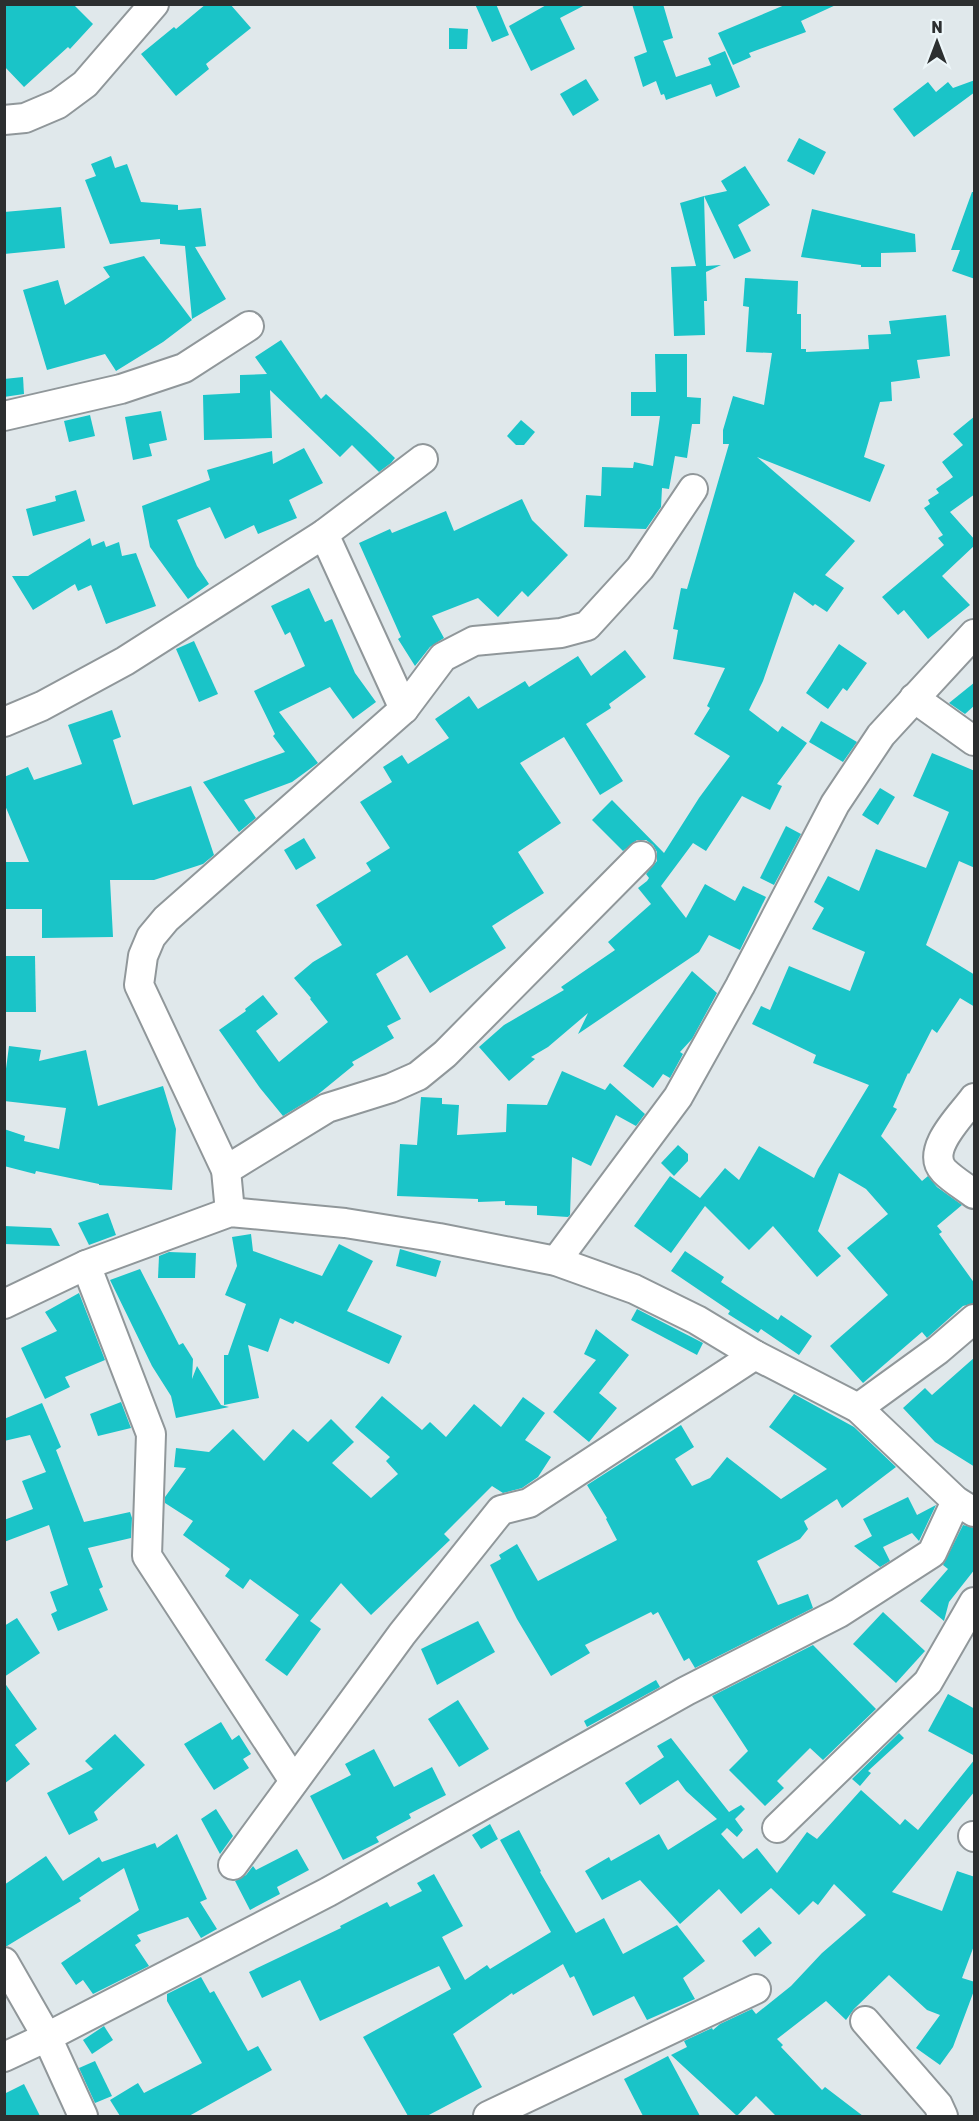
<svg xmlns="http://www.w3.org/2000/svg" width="979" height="2121" viewBox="0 0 979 2121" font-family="Rubik,sans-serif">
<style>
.building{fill:#1ac4c8}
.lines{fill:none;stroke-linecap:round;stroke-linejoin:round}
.minor-casing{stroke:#90979a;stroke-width:32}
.minor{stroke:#fff;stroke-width:28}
</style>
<rect width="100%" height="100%" fill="#e0e8eb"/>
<g class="building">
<polygon points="4,4 73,4 93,24 70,49 68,47 24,87 4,66"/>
<polygon points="206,4 230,4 251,28 206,64 209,69 176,96 141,54 174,27 176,29"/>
<polygon points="475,4 496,4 509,35 492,42"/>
<polygon points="548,4 587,4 560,18 575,49 531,71 509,26"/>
<polygon points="632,4 663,4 673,38 663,41 676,77 711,65 708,58 725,51 740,87 716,97 711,84 666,100 664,94 661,95 656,81 643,87 634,57 647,52"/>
<polygon points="787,4 838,4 801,21 806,32 749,53 751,57 733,65 718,33"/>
<polygon points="449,28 468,29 467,49 449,49"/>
<polygon points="586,79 599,100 573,116 560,94"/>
<polygon points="975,80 975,92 914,137 893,109 928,82 936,92 948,82 953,88"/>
<polygon points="799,138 826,152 814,175 787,161"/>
<polygon points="111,156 115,168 127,164 141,202 178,205 178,210 201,208 206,246 195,247 226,299 192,319 185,246 160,244 160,239 110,244 85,180 96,176 91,164"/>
<polygon points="745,166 770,205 738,225 751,251 734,259 704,196 727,191 721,181"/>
<polygon points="972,192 975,192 975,279 952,271 960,250 951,250"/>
<polygon points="704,196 706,266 721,265 706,272 707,301 704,301 705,335 674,336 671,267 696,266 680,203"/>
<polygon points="61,207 65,248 4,254 4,212"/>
<polygon points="812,209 915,234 916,252 881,253 881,267 861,267 861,265 801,257"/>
<polygon points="144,256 192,320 163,342 116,371 105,354 47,370 23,290 58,280 65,305 110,277 103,267"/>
<polygon points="745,278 798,281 797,314 801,314 801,349 806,349 806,352 869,349 868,335 891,334 889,321 946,315 950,356 917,360 920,378 891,382 892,401 880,402 864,457 885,465 870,502 757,457 855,541 825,575 844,588 827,612 815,604 813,606 794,592 763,681 749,710 778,732 782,726 807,743 777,784 782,786 770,810 742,796 706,851 693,843 661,886 686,918 705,884 735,901 743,886 766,897 740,950 709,935 699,952 578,1034 588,1013 548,1047 531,1057 535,1059 509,1081 479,1047 504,1025 564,990 561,987 615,950 608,942 651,904 638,888 647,881 649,878 646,874 657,861 657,852 653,845 646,840 637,840 623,851 592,820 612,800 664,853 699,798 730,756 694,734 710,708 707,706 725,668 673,659 678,630 673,629 681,588 687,589 729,444 723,444 723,430 733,396 764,405 772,353 746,352 749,307 743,306"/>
<polygon points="281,340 321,399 326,394 369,433 395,458 391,463 379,472 352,445 340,457 270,390 272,438 204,440 203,395 240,393 240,375 267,374 255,357"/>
<polygon points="655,354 687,354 687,397 701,398 700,424 692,424 687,458 675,456 669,489 662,488 661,507 646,529 584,527 586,495 601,496 602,467 633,468 634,462 653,466 660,416 631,416 631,392 656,392"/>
<polygon points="23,377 24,394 4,397 4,379"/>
<polygon points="161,411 167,440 149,444 152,456 133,460 125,417"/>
<polygon points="90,415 95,436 69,442 64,421"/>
<polygon points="975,416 975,494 950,512 975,540 975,545 942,576 970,605 928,639 904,610 898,615 882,597 944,545 938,538 943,535 924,508 930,504 928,500 939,493 936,489 953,477 942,462 963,445 953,434"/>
<polygon points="521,420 535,432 524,445 516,445 507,436"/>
<polygon points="304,448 323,483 289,500 297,518 258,534 254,525 225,539 210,507 177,520 197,566 209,584 188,599 150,547 142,506 210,480 207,470 272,451 273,464"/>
<polygon points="76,490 85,521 33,536 26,509 56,501 55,496"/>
<polygon points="522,499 532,520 568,555 528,597 522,591 498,617 478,598 432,616 444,638 430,647 415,666 398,639 401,637 359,543 390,529 392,533 446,511 454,531"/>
<polygon points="90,538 92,546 104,541 106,547 119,542 122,556 136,553 156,606 106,624 91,585 78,591 75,584 33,610 12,576 28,576"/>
<polygon points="309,588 325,622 332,619 355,673 376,702 353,719 330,687 279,712 318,763 292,782 244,800 256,818 239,832 203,782 285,752 273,736 275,734 254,691 305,666 290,632 285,635 271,606"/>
<polygon points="194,641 218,694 199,702 176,649"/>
<polygon points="839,644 867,663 847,691 843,688 828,709 806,693"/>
<polygon points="625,650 646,677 609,704 611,708 586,724 623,781 600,795 564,737 520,763 561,823 518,852 544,893 492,926 506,948 430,993 407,955 376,974 401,1019 387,1026 394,1038 352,1062 354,1065 316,1096 283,1116 260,1088 219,1030 246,1011 245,1009 263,995 278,1014 256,1031 279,1062 328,1022 310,999 311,998 294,978 313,962 342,945 316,905 371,871 366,863 390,848 360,802 392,782 383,767 402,755 408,764 449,738 435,719 469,696 478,709 525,681 529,687 578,656 591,676"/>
<polygon points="975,682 975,705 965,714 949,703"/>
<polygon points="112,710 121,737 113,740 133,805 191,786 214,855 203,864 154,880 110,880 113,937 42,938 42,909 5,909 5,862 29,862 4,803 4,777 28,767 34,780 82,764 68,725"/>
<polygon points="821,721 857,742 843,762 809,742"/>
<polygon points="932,753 975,771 975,868 959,861 926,945 975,975 975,1007 960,998 937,1033 932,1029 909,1074 908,1073 893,1107 897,1109 881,1136 922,1181 928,1176 937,1187 962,1205 937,1226 942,1232 939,1234 975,1284 975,1303 963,1306 927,1338 922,1332 863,1383 830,1346 888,1295 847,1248 888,1214 866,1189 839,1173 818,1231 841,1256 817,1277 773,1226 749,1250 705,1206 671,1253 634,1226 670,1176 700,1198 725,1168 739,1180 759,1146 814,1178 818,1169 869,1085 813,1063 816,1055 752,1024 761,1006 770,1010 789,966 850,991 865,952 812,929 824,908 814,902 828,876 859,891 876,849 926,868 949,812 913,796"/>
<polygon points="880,788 895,797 878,825 862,815"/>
<polygon points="786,826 801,834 774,885 760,878"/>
<polygon points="304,838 316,858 296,870 284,850"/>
<polygon points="4,956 35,956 36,1012 4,1012"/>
<polygon points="692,971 717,993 692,1039 680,1052 683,1054 670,1078 663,1074 653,1088 623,1066"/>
<polygon points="9,1046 41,1050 39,1061 86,1050 98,1106 163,1086 176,1129 172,1190 99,1185 99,1184 36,1171 35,1174 4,1166 4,1129 25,1136 24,1141 59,1149 66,1108 4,1101 4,1084"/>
<polygon points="562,1071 605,1090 610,1083 645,1114 636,1126 616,1115 591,1166 572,1157 570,1215 568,1217 537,1215 537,1206 505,1205 505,1201 478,1202 478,1199 397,1196 400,1144 417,1145 421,1097 442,1098 442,1104 459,1105 457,1135 506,1132 507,1104 547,1105"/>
<polygon points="678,1145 688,1154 688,1161 674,1176 661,1163"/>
<polygon points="108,1213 116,1235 89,1245 78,1223"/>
<polygon points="4,1226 51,1228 60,1246 4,1244"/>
<polygon points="251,1234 253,1251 322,1276 339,1244 373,1261 347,1311 402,1336 389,1364 295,1321 293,1324 280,1318 268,1352 248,1345 259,1398 224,1405 224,1355 228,1355 246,1304 225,1295 237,1266 232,1237"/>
<polygon points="400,1249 441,1261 436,1277 396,1266"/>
<polygon points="685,1251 724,1277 721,1282 778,1320 781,1315 812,1336 799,1355 761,1329 758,1333 728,1314 730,1311 671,1271"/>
<polygon points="169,1252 196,1253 195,1278 158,1278 159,1256"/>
<polygon points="140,1269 179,1345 183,1343 193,1359 192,1379 197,1366 221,1405 229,1407 176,1418 171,1396 152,1366 110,1280"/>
<polygon points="79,1293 105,1360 65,1377 70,1387 45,1399 21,1348 57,1331 45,1312"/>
<polygon points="637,1309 703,1343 697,1355 631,1320"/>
<polygon points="596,1329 629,1355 599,1393 617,1408 589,1442 553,1412 596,1360 584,1354"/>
<polygon points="975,1357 975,1467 935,1442 903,1408 925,1388 932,1395"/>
<polygon points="794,1394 854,1427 896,1467 842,1508 837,1499 804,1521 808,1529 800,1539 757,1561 778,1605 808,1594 813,1608 695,1668 689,1658 684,1661 658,1612 653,1615 651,1612 585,1645 590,1653 551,1676 517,1619 490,1565 501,1559 499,1555 517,1544 538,1581 617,1540 606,1519 607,1518 587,1485 681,1425 694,1447 675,1459 692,1486 710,1478 727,1457 781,1499 827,1469 769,1427"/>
<polygon points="382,1396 422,1430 430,1422 446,1437 474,1404 501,1427 523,1397 545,1413 525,1440 551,1457 538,1477 522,1488 503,1493 492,1486 444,1534 450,1540 371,1615 341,1583 310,1621 321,1629 287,1676 265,1660 299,1615 250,1579 243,1589 225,1576 230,1569 183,1535 193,1521 165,1503 165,1497 186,1468 174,1467 176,1448 209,1452 233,1429 264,1461 293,1429 308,1442 331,1419 354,1442 332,1463 371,1498 398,1474 386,1461 390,1457 355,1427"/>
<polygon points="121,1402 131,1428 98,1436 90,1414"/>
<polygon points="42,1403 61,1447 56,1450 84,1522 130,1512 132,1518 131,1538 88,1548 103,1587 99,1589 108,1610 58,1631 51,1614 57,1611 50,1592 68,1585 49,1525 4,1542 4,1520 33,1509 22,1481 46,1472 30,1435 4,1441 4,1419"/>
<polygon points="908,1497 917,1515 936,1505 919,1541 912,1533 883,1547 890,1561 880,1567 854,1546 872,1536 863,1519"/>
<polygon points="963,1525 975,1528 975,1569 949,1602 944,1621 920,1601 948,1569 943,1565"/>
<polygon points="883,1612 925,1651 896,1683 853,1644"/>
<polygon points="17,1618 40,1653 4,1677 4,1626"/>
<polygon points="478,1621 495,1652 437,1685 421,1649"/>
<polygon points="813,1645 876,1709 823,1760 810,1748 777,1781 784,1788 765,1806 729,1770 748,1751 712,1696"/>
<polygon points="656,1680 660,1687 587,1727 584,1721"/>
<polygon points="4,1682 37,1729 15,1745 30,1764 4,1784"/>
<polygon points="948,1694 975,1709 975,1756 928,1731"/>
<polygon points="458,1700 489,1749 459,1767 428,1719"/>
<polygon points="221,1722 232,1740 239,1735 251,1754 243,1759 249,1768 214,1790 184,1744"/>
<polygon points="899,1733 904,1738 868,1771 871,1773 860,1786 852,1779"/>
<polygon points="115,1734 145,1765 94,1812 98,1820 69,1835 47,1793 93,1769 85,1761"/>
<polygon points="671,1738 729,1812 741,1805 745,1809 735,1819 743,1830 737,1837 727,1828 721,1834 743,1859 757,1848 777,1873 807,1832 817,1839 861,1790 900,1825 905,1819 918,1830 975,1759 975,1791 892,1892 942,1911 957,1871 975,1877 975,1943 962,1978 975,1982 975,1988 953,2047 940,2065 916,2048 940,2015 927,2010 889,1975 854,2009 846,2020 826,2001 777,2039 783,2045 781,2047 822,2090 825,2087 863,2116 776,2116 756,2096 737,2116 671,2055 687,2047 684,2041 712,2028 713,2030 720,2024 752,2009 756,2014 791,1986 822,1953 866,1915 834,1884 818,1905 813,1901 799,1915 771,1888 741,1914 719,1889 680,1924 640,1880 602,1900 585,1871 609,1857 611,1861 659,1834 668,1850 717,1819 686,1791 678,1780 640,1805 625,1783 664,1757 657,1746"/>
<polygon points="374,1749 394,1787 432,1767 446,1795 409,1814 411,1818 376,1837 379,1842 343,1860 310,1796 351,1775 345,1764"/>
<polygon points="216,1809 233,1836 220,1854 201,1819"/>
<polygon points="490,1824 498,1839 481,1849 472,1835"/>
<polygon points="519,1830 541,1871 540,1872 576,1933 604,1918 623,1954 677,1925 705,1961 683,1978 695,1999 647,2020 634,1996 593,2016 574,1976 570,1978 563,1964 513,1995 512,1993 453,2034 482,2087 427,2116 408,2116 363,2037 451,1989 439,1966 320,2021 300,1980 262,1998 249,1972 341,1928 340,1926 387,1902 390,1907 422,1891 417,1883 434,1874 463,1926 442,1937 465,1980 487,1965 490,1969 551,1932 500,1840"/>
<polygon points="177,1834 207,1899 200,1902 217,1929 201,1938 188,1917 137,1935 141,1941 135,1945 149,1966 93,1994 83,1980 76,1985 61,1963 139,1910 124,1868 79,1898 81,1901 7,1946 4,1946 4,1885 46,1856 63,1881 99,1857 102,1862 155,1843 157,1848"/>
<polygon points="297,1849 309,1870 277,1887 280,1894 250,1910 235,1881 246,1875 253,1866 256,1870"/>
<polygon points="759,1927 772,1943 755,1957 742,1941"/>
<polygon points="201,1977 210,1993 214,1991 248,2051 258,2046 272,2070 189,2116 120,2116 110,2100 138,2083 144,2093 202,2063 167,2001 167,1994"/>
<polygon points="104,2026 113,2040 92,2054 83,2040"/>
<polygon points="668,2056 700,2116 643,2116 624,2079"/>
<polygon points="95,2061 112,2096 95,2103 79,2068"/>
<polygon points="24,2084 40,2116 4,2116 4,2094"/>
</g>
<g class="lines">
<g class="minor-casing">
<g id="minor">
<polyline points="4,120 25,118 58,104 85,84 154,4"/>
<polyline points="4,416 121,389 184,368 249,326"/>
<polyline points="324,534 404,709"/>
<polyline points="914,698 974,741"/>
<polyline points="4,722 42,706 125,661 324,534 423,459"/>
<path d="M974,1098C962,1115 924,1150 944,1171C953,1180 965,1187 974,1194"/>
<polyline points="226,1170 327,1108 391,1088 418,1076 445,1054 641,856"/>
<polyline points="230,1212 226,1170 139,985 143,956 151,937 166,919 404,709 443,657 474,641 561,633 587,626 640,568 693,489"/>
<polyline points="556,1261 678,1097 740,986 835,804 881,735 974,634"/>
<polyline points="86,1265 151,1434 147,1556 294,1781"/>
<polyline points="4,1304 86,1265 230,1212 345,1223 439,1238 556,1261 634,1289 697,1320 755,1355 858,1408 956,1501 974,1512"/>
<polyline points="858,1408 938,1350 974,1319"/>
<polyline points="777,1828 928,1682 974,1602"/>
<polyline points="973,1836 974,1837"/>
<polyline points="233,1865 402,1634 501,1510 529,1503 755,1355"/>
<polyline points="4,1962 47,2037 83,2116"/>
<polyline points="865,2021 938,2105 943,2116"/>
<polyline points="4,2057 47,2037 328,1892 686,1691 839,1613 932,1553 956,1501"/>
<polyline points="488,2116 756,1989"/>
</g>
</g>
<use href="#minor" class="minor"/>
</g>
<rect width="979" height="2121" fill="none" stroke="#2c2f30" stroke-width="12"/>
<g transform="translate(937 42)" stroke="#edf6f9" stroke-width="4.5" paint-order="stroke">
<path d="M0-4.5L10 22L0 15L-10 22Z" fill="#2c2f30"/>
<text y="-9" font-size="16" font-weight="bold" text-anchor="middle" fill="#2c2f30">N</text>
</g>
</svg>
